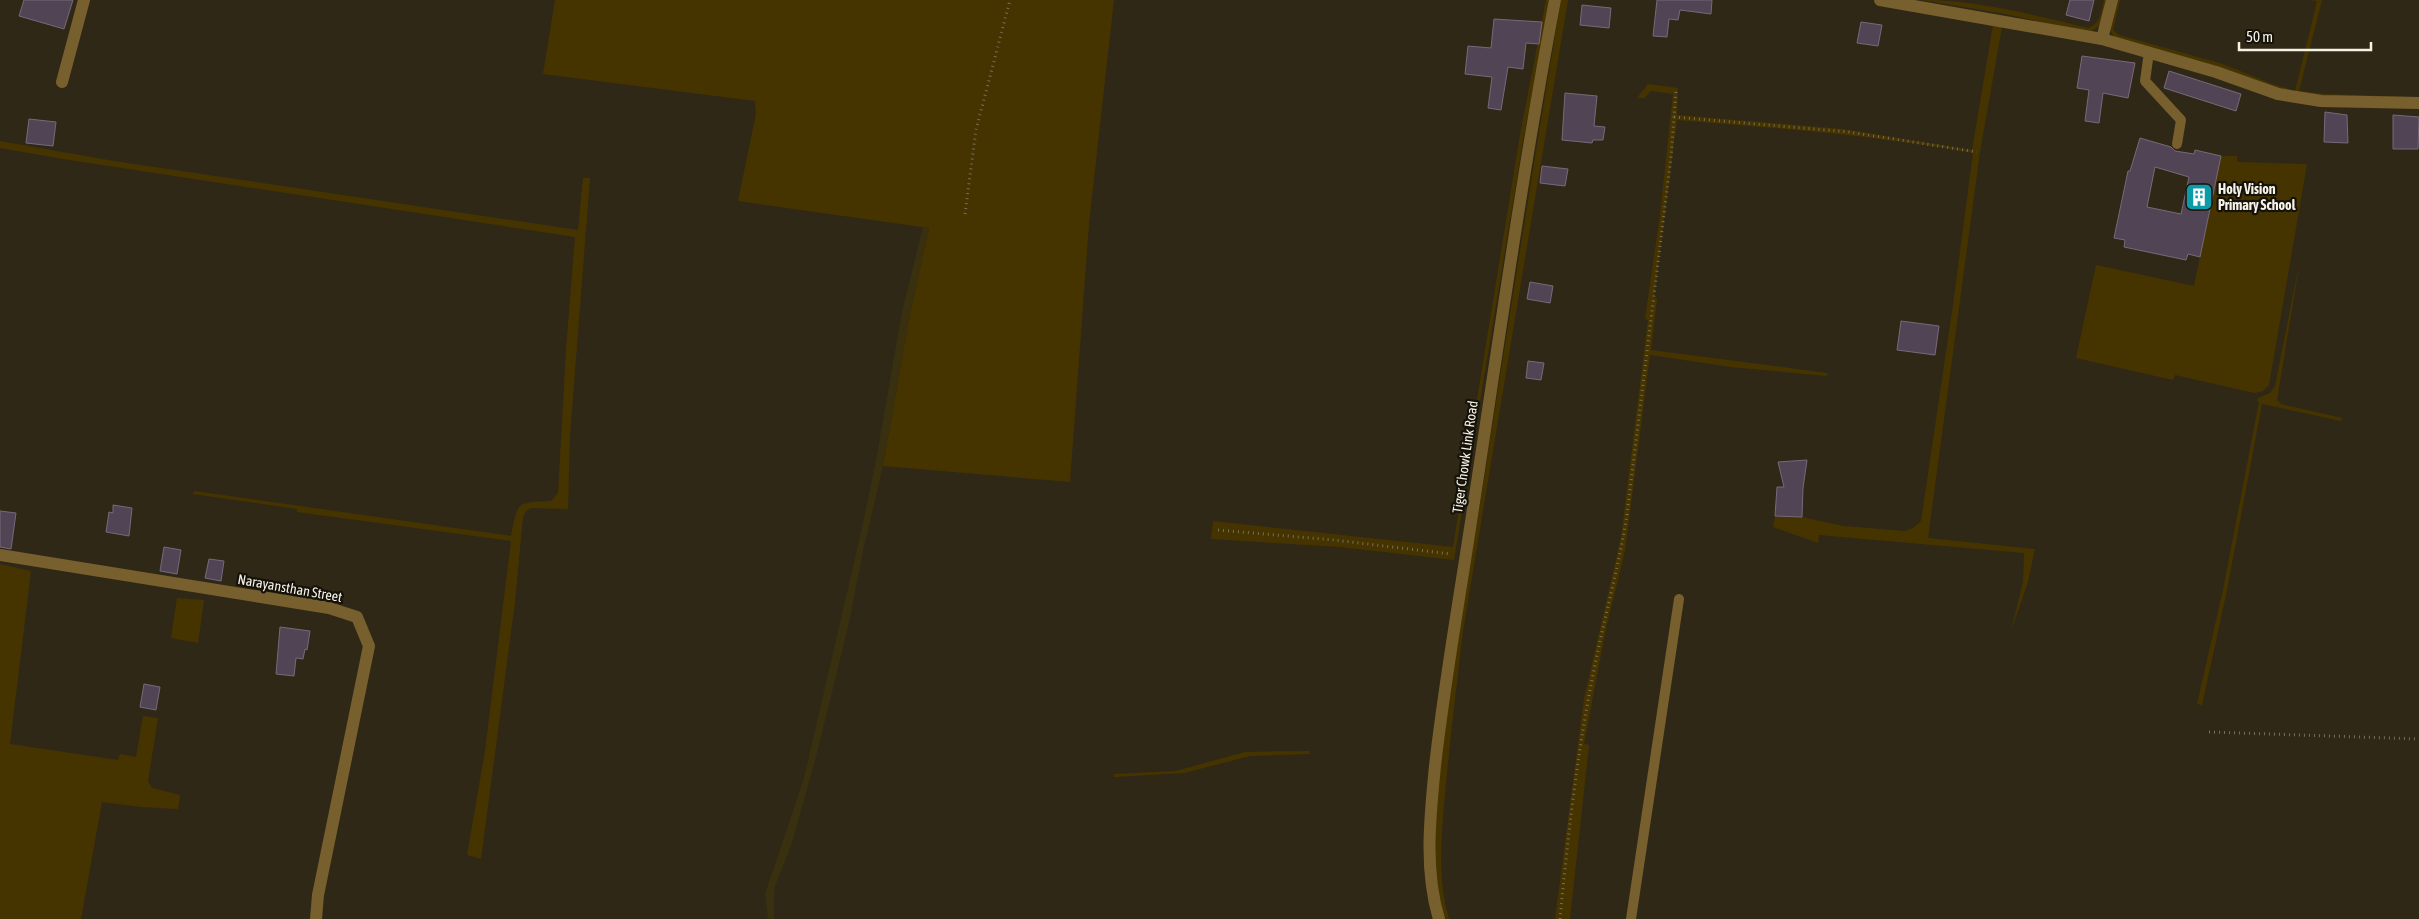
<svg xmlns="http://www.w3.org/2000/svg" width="2419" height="919" viewBox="0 0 2419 919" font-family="'Asap Condensed',sans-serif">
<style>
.green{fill:#463400}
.sand{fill:#393010}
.building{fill:#514555;stroke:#77697b;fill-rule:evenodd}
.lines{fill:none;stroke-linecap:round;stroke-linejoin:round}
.path{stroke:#756e5e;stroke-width:3;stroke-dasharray:1 4;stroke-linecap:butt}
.lane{stroke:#77602d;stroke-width:10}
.street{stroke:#77602d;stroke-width:12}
.labels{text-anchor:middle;stroke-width:4.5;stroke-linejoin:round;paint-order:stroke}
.poi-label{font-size:14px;font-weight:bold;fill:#f7f2e7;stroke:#15120a;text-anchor:start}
.street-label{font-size:14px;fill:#f7f2e7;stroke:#15120a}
</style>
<rect width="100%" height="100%" fill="#302816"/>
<g class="green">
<polygon points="555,0 1114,0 1089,224 1070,482 883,466 910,313 929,228 738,201 756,114 755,101 543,74"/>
<polygon points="1546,0 1550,0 1524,135 1454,560 1340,547 1211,539 1213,521 1453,547 1520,135"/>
<path d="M1561,0H1568L1463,631C1457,681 1451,732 1446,783C1442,828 1436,874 1449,919H1446C1423,868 1437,801 1443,748C1453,664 1467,582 1481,498C1507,332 1533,166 1561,0Z"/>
<path d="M1922,0C1979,0 2033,15 2088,28C2101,23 2101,12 2104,0H2107C2104,13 2103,29 2088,32L2005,14Z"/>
<polygon points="2115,0 2120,0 2113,30 2119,35 2223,64 2272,84 2295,91 2317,1 2311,0 2322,0 2299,91 2324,94 2416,97 2416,99 2299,95 2114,37 2109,28"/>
<path d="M1993,25L2002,27L1980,152L1928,538L2035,549L2028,582L2011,631L2023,582L2024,553L1819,535L1818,543L1773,527L1775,516L1802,517L1843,526L1904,531L1913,528L1921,521L1953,305L1973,153C1875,135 1776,128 1677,120L1654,298L1657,299L1651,350L1827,373V376L1731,367L1650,355L1625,551L1606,628L1584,744L1589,745L1570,919H1555L1584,699L1621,538L1648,320L1645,319L1660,215L1673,94L1651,91L1644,98H1637L1648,84L1678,88L1677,115L1842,129L1972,150Z"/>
<path d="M0,141L114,161L578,230L583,178H590L570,436L568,509L532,508L527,510L523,517L515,602L481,859L467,855L485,751L511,541L297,512V509L193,494L194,491L511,536C518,501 516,503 551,501L558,493L566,350L575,237L63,159L0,148Z"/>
<polygon points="2221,156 2237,156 2237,162 2307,164 2269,385 2263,391 2255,393 2175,375 2173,380 2076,358 2096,265 2194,286"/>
<polygon points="2300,260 2277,400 2281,404 2342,418 2341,421 2262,404 2227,590 2202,705 2197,704 2223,590 2259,402 2257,401 2258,398 2270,393 2275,386"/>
<polygon points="0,564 31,571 10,744 118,760 120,754 136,757 143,716 158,718 148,781 152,788 180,795 178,809 141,807 102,802 81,919 0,919"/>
<polygon points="177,598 204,600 198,643 171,638"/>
<polygon points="1309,751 1310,754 1250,756 1184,773 1114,777 1114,774 1176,771 1245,752"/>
</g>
<polygon class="sand" points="923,227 929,228 910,313 883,466 863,551 849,623 817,753 792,843 774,889 774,919 768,919 765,894 804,778 859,541 875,466 902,312"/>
<g class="building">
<polygon points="24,0 73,0 64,29 19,16"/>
<polygon points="1657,0 1712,0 1711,14 1680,10 1678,20 1669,19 1667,37 1653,36"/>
<polygon points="2070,0 2094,0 2089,21 2066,15"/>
<polygon points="1582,5 1611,8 1609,28 1580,25"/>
<polygon points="1494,19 1542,22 1539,44 1526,43 1523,69 1508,67 1501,110 1488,108 1492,77 1465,74 1468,46 1491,48"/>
<polygon points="1861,22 1882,25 1878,46 1857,43"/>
<polygon points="2082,56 2135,63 2128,98 2103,93 2099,123 2085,121 2089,90 2077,88"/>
<polygon points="2169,71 2241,94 2236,111 2164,88"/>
<polygon points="1565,93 1597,96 1594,126 1605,127 1603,140 1593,140 1592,143 1562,140"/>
<polygon points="2325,112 2347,115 2348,143 2324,142"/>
<polygon points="2393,115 2419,117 2418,149 2393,149"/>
<polygon points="29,119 56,122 53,146 26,143"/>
<path d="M2140,138L2171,147L2175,151L2194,154L2195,150L2221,156L2200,257L2188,254L2186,260L2124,247L2125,240L2114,238L2128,171H2130ZM2155,167L2189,177L2181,214L2147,207Z"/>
<polygon points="1542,166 1568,169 1565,186 1540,183"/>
<polygon points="1530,282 1553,286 1550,303 1527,299"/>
<polygon points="1901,321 1939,326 1935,355 1897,350"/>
<polygon points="1528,361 1544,363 1541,380 1526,378"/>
<polygon points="1807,460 1803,488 1802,517 1775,516 1777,487 1784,487 1778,462"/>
<polygon points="113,505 132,508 129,536 106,532 109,512 113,513"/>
<polygon points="0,511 16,513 11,549 0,547"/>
<polygon points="164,547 181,550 177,574 160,571"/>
<polygon points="209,559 224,561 221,581 205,578"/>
<polygon points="280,627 310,631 307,650 305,649 303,659 296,658 294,676 276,674"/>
<polygon points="144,684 160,687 156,710 140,707"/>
</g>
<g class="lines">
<g class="path">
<polyline points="1674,117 1849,132 1977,152"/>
<polyline points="965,214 976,130 1010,0"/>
<polyline points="1218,530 1334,540 1451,554"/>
<polyline points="2209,732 2419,739"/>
<path d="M1560,919C1568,836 1577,752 1594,670C1604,618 1619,567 1627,514L1671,157L1676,90"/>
</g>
<g class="lane">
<polyline points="2149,52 2145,81 2181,120 2177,144"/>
<polyline points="1631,919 1679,599"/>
</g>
<g class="street">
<polyline points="1880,0 2102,39 2216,72 2278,94 2321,101 2419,103"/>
<polyline points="2102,39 2112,0"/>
<polyline points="62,82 84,0"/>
<polyline points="0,555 329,608 357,617 369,646 318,895 316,919"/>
<path d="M1439,919C1424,870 1430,817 1435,766C1443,695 1455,624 1466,554C1495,369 1520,184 1555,0"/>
</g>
</g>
<defs>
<g id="building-square" transform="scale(1.4375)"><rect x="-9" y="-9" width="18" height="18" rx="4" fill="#0f9aa8" stroke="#15120a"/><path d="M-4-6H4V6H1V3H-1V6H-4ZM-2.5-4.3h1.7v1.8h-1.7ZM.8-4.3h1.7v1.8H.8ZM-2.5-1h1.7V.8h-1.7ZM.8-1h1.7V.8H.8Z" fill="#fff"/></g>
</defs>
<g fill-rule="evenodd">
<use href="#building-square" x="2199" y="197"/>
</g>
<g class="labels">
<g class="poi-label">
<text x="2218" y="194">Holy Vision<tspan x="2218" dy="16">Primary School</tspan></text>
</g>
<g class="street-label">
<text transform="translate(1465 457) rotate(-82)" y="5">Tiger Chowk Link Road</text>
<text transform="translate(290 588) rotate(10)" y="5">Narayansthan Street</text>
</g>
</g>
<path d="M2239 42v8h132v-8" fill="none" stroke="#f7f2e7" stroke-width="2.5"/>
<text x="2246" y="42" font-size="15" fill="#f7f2e7" stroke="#15120a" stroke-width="4" paint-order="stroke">50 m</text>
</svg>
